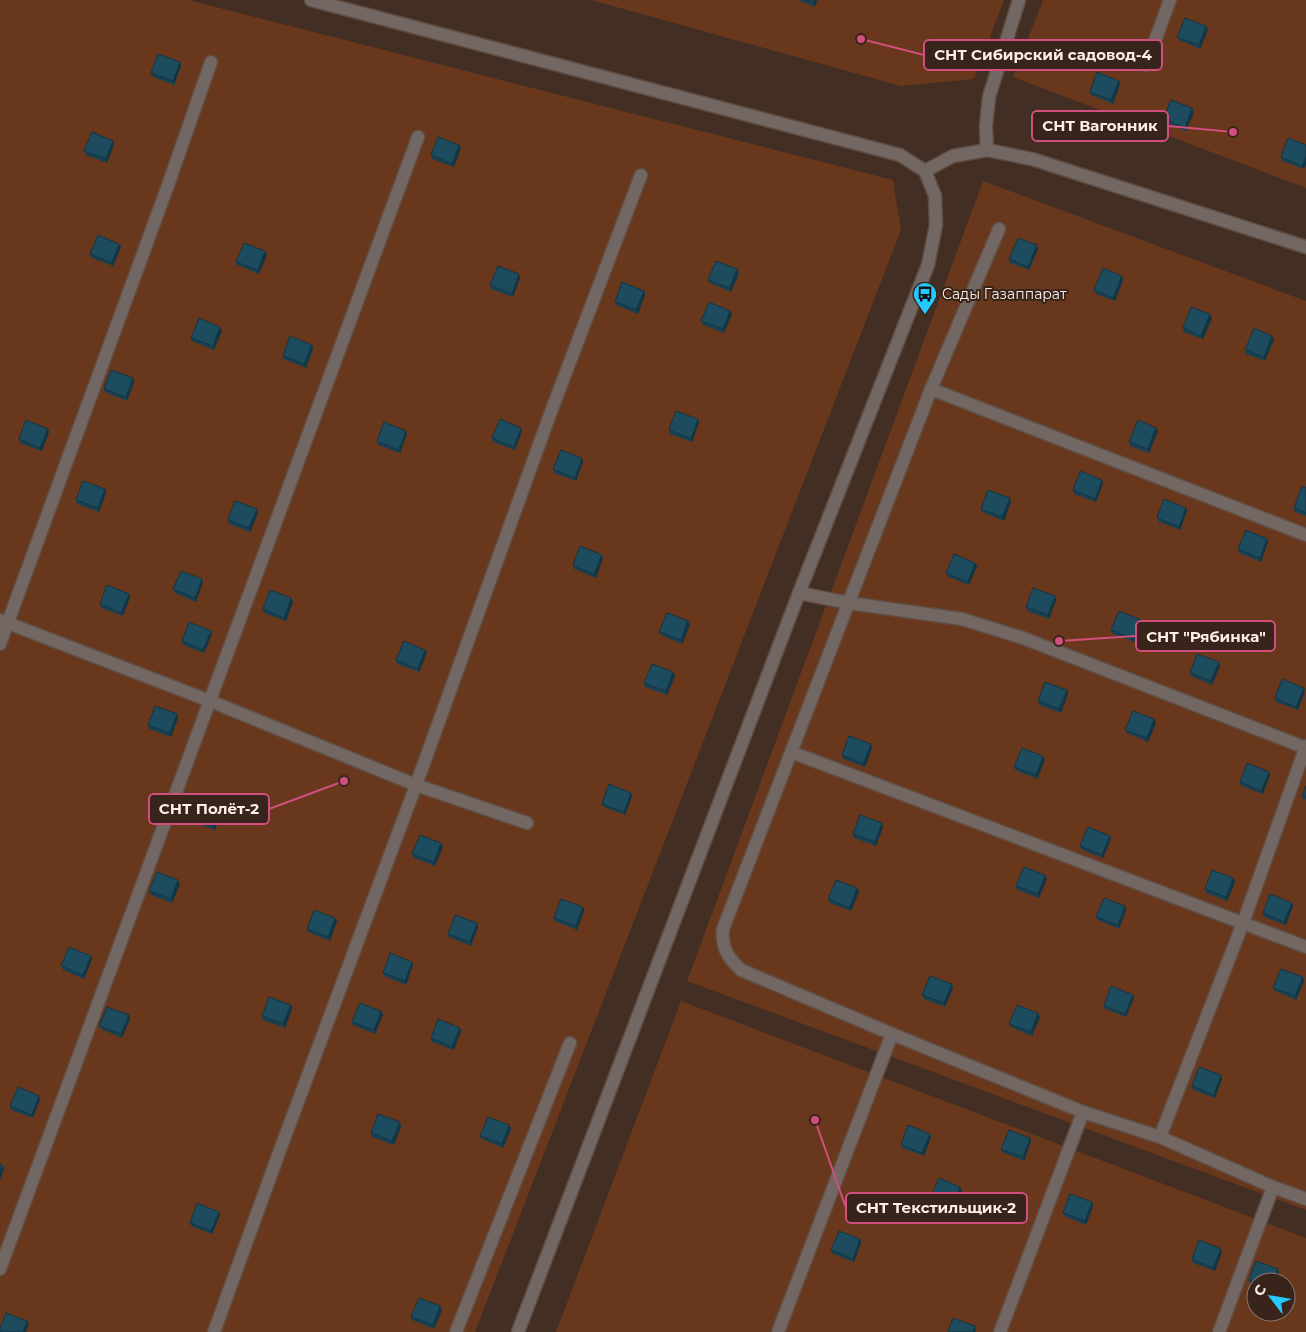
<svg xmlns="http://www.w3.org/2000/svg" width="1306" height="1332" viewBox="0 0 1306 1332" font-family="Montserrat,sans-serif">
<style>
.green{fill:#68371c;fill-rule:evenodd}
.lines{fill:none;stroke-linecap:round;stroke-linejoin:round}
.minor-casing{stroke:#604d43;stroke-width:15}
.minor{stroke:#726762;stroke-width:12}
.wall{fill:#194152}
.shaded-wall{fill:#143542}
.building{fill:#1d4c5f;stroke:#143542}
.labels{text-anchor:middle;stroke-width:4;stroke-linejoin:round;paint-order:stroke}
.poi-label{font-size:14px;fill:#fdefe8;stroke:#38241a;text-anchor:start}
.leader{fill:none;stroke:#d14e7e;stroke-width:2}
.callout-dot{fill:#d14e7e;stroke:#38241a;stroke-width:2}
.callout{fill:#38241a;stroke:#d14e7e;stroke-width:2}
.callout-label{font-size:15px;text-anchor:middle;font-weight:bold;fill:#fdefe8}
</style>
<rect width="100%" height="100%" fill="#422e23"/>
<g class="green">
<polygon points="0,0 188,0 893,180 901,230 475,1332 0,1332"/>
<polygon points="591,0 1004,0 974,79 901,86"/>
<polygon points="1043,0 1306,0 1306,188 1013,77"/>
<polygon points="983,181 1306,301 1306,1210 687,981"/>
<path d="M681,1001L1306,1238V1332H556ZM1256,1282H1286V1312H1256Z"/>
</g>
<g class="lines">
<g class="minor-casing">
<g id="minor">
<polyline points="311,0 900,155 925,171 935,196 936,225 928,265 799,593 518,1332"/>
<polyline points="1146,65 1170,0"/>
<polyline points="987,150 986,126 989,97 1019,0"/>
<polyline points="925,171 953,156 987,150 1032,159 1306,247"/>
<path d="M999,229L931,389L723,929C721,947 728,958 741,970L892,1034L1083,1112L1160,1137L1273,1187L1306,1199"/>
<polyline points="931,389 1306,535"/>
<polyline points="799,593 849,603 962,619 1023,638 1306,748"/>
<polyline points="0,620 210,701 416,785 527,823"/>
<polyline points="0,644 167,188 211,62"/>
<polyline points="791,752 1306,947"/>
<polyline points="1160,1137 1243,923 1306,746"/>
<polyline points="0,1269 418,137"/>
<polyline points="214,1332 280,1150 416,785 552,409 641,175"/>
<polyline points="456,1332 570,1043"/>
<polyline points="778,1332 892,1034"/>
<polyline points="1000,1332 1083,1112"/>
<polyline points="1219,1332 1273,1187"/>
</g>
</g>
<use href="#minor" class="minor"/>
</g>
<g class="wall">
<polygon points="798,0 817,0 815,7"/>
<polygon points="1208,30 1200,49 1179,40 1177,37"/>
<polygon points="181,66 174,85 153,77 151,73"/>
<polygon points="1120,84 1113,104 1091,95 1090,92"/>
<polygon points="1192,108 1194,112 1186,131 1165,123 1163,119"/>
<polygon points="113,141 114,144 107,163 86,155 84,151"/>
<polygon points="459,145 461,148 454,167 432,159 431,155"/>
<polygon points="1306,145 1306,164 1304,169 1282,161 1281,157"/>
<polygon points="121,247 113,266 92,258 90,254"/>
<polygon points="1038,249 1029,270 1010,263 1009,259"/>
<polygon points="267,255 259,274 237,265 236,262"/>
<polygon points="739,273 731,292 710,283 708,280"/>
<polygon points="520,278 513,297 491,289 490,285"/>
<polygon points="1123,280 1115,301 1096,294 1094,290"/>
<polygon points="644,291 645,295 638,314 616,305 615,302"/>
<polygon points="732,314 724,333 703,325 701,321"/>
<polygon points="1210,314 1212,318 1203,339 1184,332 1183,328"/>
<polygon points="222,331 214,350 192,341 191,338"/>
<polygon points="1272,336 1274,339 1265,361 1246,354 1245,350"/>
<polygon points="312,345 313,349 306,368 284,359 283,356"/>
<polygon points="133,378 134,382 127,401 105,392 104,389"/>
<polygon points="698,419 699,423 692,442 670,434 669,430"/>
<polygon points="1156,428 1158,431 1149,453 1130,446 1129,442"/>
<polygon points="522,431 515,450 493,442 492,438"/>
<polygon points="49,432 42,451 20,443 19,439"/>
<polygon points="407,434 400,453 378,445 377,441"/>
<polygon points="583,462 576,481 554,473 553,469"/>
<polygon points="1103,483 1096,502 1074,494 1073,490"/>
<polygon points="1306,488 1306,516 1295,512 1294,508"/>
<polygon points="106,493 99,512 77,504 76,500"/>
<polygon points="1011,502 1004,521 982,512 981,509"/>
<polygon points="1186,508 1187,511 1180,530 1159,522 1157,518"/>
<polygon points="257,509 258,513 250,532 229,524 228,520"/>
<polygon points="1267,539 1268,542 1261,562 1239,553 1238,549"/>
<polygon points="603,558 596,578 574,569 573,566"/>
<polygon points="975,563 977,566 969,585 948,577 946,573"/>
<polygon points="202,579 203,582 196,602 175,593 173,589"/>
<polygon points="129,594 130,597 123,616 101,608 100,604"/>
<polygon points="1055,596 1056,600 1049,619 1027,611 1026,607"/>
<polygon points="291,598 293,602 286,621 264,613 263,609"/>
<polygon points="1141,620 1142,623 1134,642 1113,634 1111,630"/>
<polygon points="688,621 690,625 682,644 661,635 659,632"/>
<polygon points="212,634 204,653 183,645 182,641"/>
<polygon points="427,653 419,672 397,664 396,660"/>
<polygon points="1220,666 1212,685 1191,676 1190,673"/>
<polygon points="673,672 675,676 667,695 645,687 644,683"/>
<polygon points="1305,691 1298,710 1276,702 1275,698"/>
<polygon points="1068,694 1061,713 1039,705 1038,701"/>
<polygon points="177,714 178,718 171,737 149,729 148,725"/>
<polygon points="1154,719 1156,723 1148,742 1127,733 1125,730"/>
<polygon points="872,748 865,767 843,759 842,755"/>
<polygon points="1043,756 1045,760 1037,779 1015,770 1014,767"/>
<polygon points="1270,775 1263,794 1241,786 1240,782"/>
<polygon points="1306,786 1306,800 1303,799 1302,796"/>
<polygon points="632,796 625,815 604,807 602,804"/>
<polygon points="221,807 222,811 215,830 193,822 192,818"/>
<polygon points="883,827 876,846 854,838 853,834"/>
<polygon points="1110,836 1111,839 1103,858 1082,850 1080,846"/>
<polygon points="441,843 443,847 435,866 414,858 412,854"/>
<polygon points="1233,878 1235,882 1227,901 1206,893 1205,889"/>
<polygon points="1047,879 1039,898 1017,890 1016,886"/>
<polygon points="178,880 180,884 172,903 151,895 149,891"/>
<polygon points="857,888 859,892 851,911 830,903 828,899"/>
<polygon points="1293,906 1286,925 1264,917 1263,913"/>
<polygon points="583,907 584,911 577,930 555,921 554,918"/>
<polygon points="1126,910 1119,929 1098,920 1096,917"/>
<polygon points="337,921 330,941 308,932 307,929"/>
<polygon points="477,923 478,927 471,946 449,937 448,934"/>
<polygon points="91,956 92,959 84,979 63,970 61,966"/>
<polygon points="413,965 406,985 384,976 383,973"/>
<polygon points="1303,977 1304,981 1296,1000 1275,991 1273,988"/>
<polygon points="952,984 953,988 945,1007 924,999 922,995"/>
<polygon points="1133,995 1134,998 1126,1017 1105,1009 1104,1006"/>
<polygon points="291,1005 292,1009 285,1028 263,1020 262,1016"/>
<polygon points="381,1011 383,1015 375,1034 353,1025 352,1022"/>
<polygon points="1038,1013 1040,1017 1032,1036 1011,1027 1009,1024"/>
<polygon points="129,1015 130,1019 122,1038 101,1029 99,1026"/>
<polygon points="460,1028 461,1031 454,1050 432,1042 431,1038"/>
<polygon points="1222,1079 1215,1098 1193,1090 1192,1086"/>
<polygon points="39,1096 40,1099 33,1118 11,1110 10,1106"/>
<polygon points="509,1125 511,1129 503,1148 482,1139 480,1136"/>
<polygon points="401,1126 394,1145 372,1137 371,1133"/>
<polygon points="930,1134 931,1137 924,1156 902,1148 901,1145"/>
<polygon points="1030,1138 1031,1141 1024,1161 1002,1152 1001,1149"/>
<polygon points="962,1190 954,1209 933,1201 931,1197"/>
<polygon points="1093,1206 1086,1225 1064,1216 1063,1213"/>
<polygon points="220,1215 212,1234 191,1226 190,1223"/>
<polygon points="860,1239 861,1243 854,1262 833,1254 831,1250"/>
<polygon points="1222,1252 1215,1271 1193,1263 1192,1259"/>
<polygon points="1279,1273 1256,1282 1256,1286 1250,1283 1249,1280"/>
<polygon points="440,1306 442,1310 434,1329 412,1320 411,1317"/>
</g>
<g class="shaded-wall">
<polygon points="815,0 817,0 815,7 813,3"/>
<polygon points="1206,26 1208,30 1200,49 1199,45"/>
<polygon points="180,62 181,66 174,85 173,81"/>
<polygon points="1119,81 1120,84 1113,104 1111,100"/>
<polygon points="1192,108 1194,112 1186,131 1185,128"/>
<polygon points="113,141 114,144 107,163 106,159"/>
<polygon points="459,145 461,148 454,167 452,164"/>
<polygon points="1306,157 1306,164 1304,169 1302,166"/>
<polygon points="119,244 121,247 113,266 112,263"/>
<polygon points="1037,245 1038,249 1029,270 1028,267"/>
<polygon points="265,251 267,255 259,274 258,270"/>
<polygon points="737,269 739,273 731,292 730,288"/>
<polygon points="519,274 520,278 513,297 512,294"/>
<polygon points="1122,276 1123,280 1115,301 1113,298"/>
<polygon points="644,291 645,295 638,314 636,310"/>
<polygon points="730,311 732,314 724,333 723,329"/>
<polygon points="1210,314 1212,318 1203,339 1201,336"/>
<polygon points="220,327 222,331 214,350 213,346"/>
<polygon points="1272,336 1274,339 1265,361 1264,357"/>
<polygon points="312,345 313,349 306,368 304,364"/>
<polygon points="133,378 134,382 127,401 126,397"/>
<polygon points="698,419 699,423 692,442 691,439"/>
<polygon points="521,428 522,431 515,450 514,447"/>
<polygon points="1156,428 1158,431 1149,453 1148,449"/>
<polygon points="48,429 49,432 42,451 40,448"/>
<polygon points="406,431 407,434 400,453 399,450"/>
<polygon points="582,458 583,462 576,481 575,478"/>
<polygon points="1102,480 1103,483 1096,502 1095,499"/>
<polygon points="105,489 106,493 99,512 98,508"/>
<polygon points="1010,498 1011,502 1004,521 1002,517"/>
<polygon points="1186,508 1187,511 1180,530 1179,527"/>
<polygon points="257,509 258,513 250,532 249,528"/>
<polygon points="1267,539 1268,542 1261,562 1260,558"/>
<polygon points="602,555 603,558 596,578 594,574"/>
<polygon points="975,563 977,566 969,585 968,582"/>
<polygon points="202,579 203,582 196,602 195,598"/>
<polygon points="129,594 130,597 123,616 121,613"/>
<polygon points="1055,596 1056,600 1049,619 1048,615"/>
<polygon points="291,598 293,602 286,621 284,618"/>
<polygon points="1141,620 1142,623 1134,642 1133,639"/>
<polygon points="688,621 690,625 682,644 681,640"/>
<polygon points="211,631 212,634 204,653 203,650"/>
<polygon points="425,650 427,653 419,672 418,669"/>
<polygon points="1219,662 1220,666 1212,685 1211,681"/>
<polygon points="673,672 675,676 667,695 666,691"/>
<polygon points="1304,688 1305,691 1298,710 1296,707"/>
<polygon points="1067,690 1068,694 1061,713 1059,709"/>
<polygon points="177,714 178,718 171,737 170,733"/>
<polygon points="1154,719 1156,723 1148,742 1147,738"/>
<polygon points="871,744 872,748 865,767 863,764"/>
<polygon points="1043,756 1045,760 1037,779 1036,775"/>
<polygon points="1269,772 1270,775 1263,794 1261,791"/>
<polygon points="631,793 632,796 625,815 624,812"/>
<polygon points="221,807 222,811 215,830 213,826"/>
<polygon points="882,823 883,827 876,846 875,842"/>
<polygon points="1110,836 1111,839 1103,858 1102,855"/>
<polygon points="441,843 443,847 435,866 434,862"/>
<polygon points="1045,875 1047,879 1039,898 1038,894"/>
<polygon points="1233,878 1235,882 1227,901 1226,897"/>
<polygon points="178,880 180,884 172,903 171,899"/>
<polygon points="857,888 859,892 851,911 850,908"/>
<polygon points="1292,903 1293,906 1286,925 1284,922"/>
<polygon points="1125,906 1126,910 1119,929 1118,925"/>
<polygon points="583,907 584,911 577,930 576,926"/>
<polygon points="335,918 337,921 330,941 328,937"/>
<polygon points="477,923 478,927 471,946 470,942"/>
<polygon points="91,956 92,959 84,979 83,975"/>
<polygon points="412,962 413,965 406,985 405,981"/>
<polygon points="1303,977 1304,981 1296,1000 1295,996"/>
<polygon points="952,984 953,988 945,1007 944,1003"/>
<polygon points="1133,995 1134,998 1126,1017 1125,1014"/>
<polygon points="291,1005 292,1009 285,1028 283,1024"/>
<polygon points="381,1011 383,1015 375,1034 374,1030"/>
<polygon points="1038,1013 1040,1017 1032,1036 1031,1032"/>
<polygon points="129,1015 130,1019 122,1038 121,1034"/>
<polygon points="460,1028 461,1031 454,1050 452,1047"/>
<polygon points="1221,1075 1222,1079 1215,1098 1214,1095"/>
<polygon points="39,1096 40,1099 33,1118 32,1115"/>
<polygon points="400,1122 401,1126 394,1145 392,1141"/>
<polygon points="509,1125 511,1129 503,1148 502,1144"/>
<polygon points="930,1134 931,1137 924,1156 922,1153"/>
<polygon points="1030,1138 1031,1141 1024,1161 1023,1157"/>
<polygon points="3,1166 4,1169 0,1180 0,1173"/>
<polygon points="960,1187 962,1190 954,1209 953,1206"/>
<polygon points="1092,1202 1093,1206 1086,1225 1085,1221"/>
<polygon points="219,1212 220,1215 212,1234 211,1231"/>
<polygon points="860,1239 861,1243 854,1262 853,1259"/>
<polygon points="1221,1249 1222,1252 1215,1271 1213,1268"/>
<polygon points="1278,1269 1279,1273 1275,1282 1273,1282"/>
<polygon points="440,1306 442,1310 434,1329 433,1325"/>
<polygon points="27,1321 29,1325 26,1332 23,1332"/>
<polygon points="975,1326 976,1330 975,1332 973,1332"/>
</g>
<g class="building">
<polygon points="806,0 815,0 813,3"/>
<polygon points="1185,18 1206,26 1199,45 1177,37"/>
<polygon points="158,54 180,62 173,81 151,73"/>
<polygon points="1097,72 1119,81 1111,100 1090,92"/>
<polygon points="1171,100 1192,108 1185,128 1163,119"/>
<polygon points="92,132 113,141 106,159 84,151"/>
<polygon points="438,137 459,145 452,164 431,155"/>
<polygon points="1288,138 1306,145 1306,157 1302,166 1281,157"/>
<polygon points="98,235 119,244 112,263 90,254"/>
<polygon points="1018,238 1037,245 1028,267 1009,259"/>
<polygon points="244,243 265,251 258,270 236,262"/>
<polygon points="716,261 737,269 730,288 708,280"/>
<polygon points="498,266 519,274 512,294 490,285"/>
<polygon points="1103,268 1122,276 1113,298 1094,290"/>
<polygon points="622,282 644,291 636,310 615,302"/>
<polygon points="709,302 730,311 723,329 701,321"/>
<polygon points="1191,307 1210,314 1201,336 1183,328"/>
<polygon points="199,318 220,327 213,346 191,338"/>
<polygon points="1254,328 1272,336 1264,357 1245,350"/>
<polygon points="290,336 312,345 304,364 283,356"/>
<polygon points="111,370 133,378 126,397 104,389"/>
<polygon points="676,411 698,419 691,439 669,430"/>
<polygon points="500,419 521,428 514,447 492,438"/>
<polygon points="26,420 48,429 40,448 19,439"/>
<polygon points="1138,420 1156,428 1148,449 1129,442"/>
<polygon points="384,422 406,431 399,450 377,441"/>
<polygon points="561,450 582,458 575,478 553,469"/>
<polygon points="1080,471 1102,480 1095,499 1073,490"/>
<polygon points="83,481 105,489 98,508 76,500"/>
<polygon points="1302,486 1306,488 1306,513 1294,508"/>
<polygon points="988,490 1010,498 1002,517 981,509"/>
<polygon points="1164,499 1186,508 1179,527 1157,518"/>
<polygon points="235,501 257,509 249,528 228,520"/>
<polygon points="1246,530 1267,539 1260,558 1238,549"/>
<polygon points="580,546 602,555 594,574 573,566"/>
<polygon points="954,554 975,563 968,582 946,573"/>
<polygon points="181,571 202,579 195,598 173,589"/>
<polygon points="107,585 129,594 121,613 100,604"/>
<polygon points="1033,588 1055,596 1048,615 1026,607"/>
<polygon points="270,590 291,598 284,618 263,609"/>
<polygon points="1119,611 1141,620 1133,639 1111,630"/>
<polygon points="667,613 688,621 681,640 659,632"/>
<polygon points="189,622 211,631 203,650 182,641"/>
<polygon points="404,641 425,650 418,669 396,660"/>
<polygon points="1197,654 1219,662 1211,681 1190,673"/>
<polygon points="652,664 673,672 666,691 644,683"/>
<polygon points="1282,679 1304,688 1296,707 1275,698"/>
<polygon points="1045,682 1067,690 1059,709 1038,701"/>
<polygon points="155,706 177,714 170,733 148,725"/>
<polygon points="1133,711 1154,719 1147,738 1125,730"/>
<polygon points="849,736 871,744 863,764 842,755"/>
<polygon points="1022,748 1043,756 1036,775 1014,767"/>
<polygon points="1247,763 1269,772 1261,791 1240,782"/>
<polygon points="609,784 631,793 624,812 602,804"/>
<polygon points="1306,786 1306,797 1302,796"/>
<polygon points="199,799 221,807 213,826 192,818"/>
<polygon points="860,815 882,823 875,842 853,834"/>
<polygon points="1088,827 1110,836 1102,855 1080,846"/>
<polygon points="420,835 441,843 434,862 412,854"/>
<polygon points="1024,867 1045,875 1038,894 1016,886"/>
<polygon points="1212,870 1233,878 1226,897 1205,889"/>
<polygon points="157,872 178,880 171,899 149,891"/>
<polygon points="836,880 857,888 850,908 828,899"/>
<polygon points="1270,894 1292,903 1284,922 1263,913"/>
<polygon points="1104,898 1125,906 1118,925 1096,917"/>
<polygon points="561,899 583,907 576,926 554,918"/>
<polygon points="314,910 335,918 328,937 307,929"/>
<polygon points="455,915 477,923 470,942 448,934"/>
<polygon points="69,947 91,956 83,975 61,966"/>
<polygon points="390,953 412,962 405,981 383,973"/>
<polygon points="1281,969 1303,977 1295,996 1273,988"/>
<polygon points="930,976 952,984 944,1003 922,995"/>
<polygon points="1111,986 1133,995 1125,1014 1104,1006"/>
<polygon points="269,997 291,1005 283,1024 262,1016"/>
<polygon points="360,1003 381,1011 374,1030 352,1022"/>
<polygon points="1017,1005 1038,1013 1031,1032 1009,1024"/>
<polygon points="107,1007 129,1015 121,1034 99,1026"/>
<polygon points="438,1019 460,1028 452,1047 431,1038"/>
<polygon points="1199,1067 1221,1075 1214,1095 1192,1086"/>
<polygon points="18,1087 39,1096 32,1115 10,1106"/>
<polygon points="378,1114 400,1122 392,1141 371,1133"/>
<polygon points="488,1117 509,1125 502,1144 480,1136"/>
<polygon points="908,1125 930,1134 922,1153 901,1145"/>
<polygon points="1009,1130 1030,1138 1023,1157 1001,1149"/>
<polygon points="0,1164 3,1166 0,1173"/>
<polygon points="939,1178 960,1187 953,1206 931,1197"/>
<polygon points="1070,1194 1092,1202 1085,1221 1063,1213"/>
<polygon points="197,1203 219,1212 211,1231 190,1223"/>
<polygon points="839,1231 860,1239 853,1259 831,1250"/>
<polygon points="1199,1240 1221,1249 1213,1268 1192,1259"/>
<polygon points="1256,1261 1278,1269 1273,1282 1256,1283 1249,1280"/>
<polygon points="419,1298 440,1306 433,1325 411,1317"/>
<polygon points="6,1313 27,1321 23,1332 0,1332 0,1328"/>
<polygon points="953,1318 975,1326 973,1332 948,1332"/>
</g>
<defs>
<g id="bus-pin" transform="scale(1.25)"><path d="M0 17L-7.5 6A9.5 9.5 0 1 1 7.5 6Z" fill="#24c9fe" stroke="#38241a"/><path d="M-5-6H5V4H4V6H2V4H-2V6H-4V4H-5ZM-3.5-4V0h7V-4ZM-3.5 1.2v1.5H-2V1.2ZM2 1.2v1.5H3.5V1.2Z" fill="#111"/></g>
</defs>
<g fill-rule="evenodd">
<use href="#bus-pin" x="925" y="294"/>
</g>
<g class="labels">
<g class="poi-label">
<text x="942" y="299">Сады Газаппарат</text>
</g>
</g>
<path class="leader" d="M861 39L924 55M1233 132L1168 126M1059 641L1136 636M344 781L269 809M815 1120L846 1208"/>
<g class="callout-dot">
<circle cx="861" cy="39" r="5"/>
<circle cx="1233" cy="132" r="5"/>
<circle cx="1059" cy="641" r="5"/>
<circle cx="344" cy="781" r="5"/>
<circle cx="815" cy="1120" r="5"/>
</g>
<g class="callout">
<rect x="924" y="40" width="238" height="30" rx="5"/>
<rect x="1032" y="111" width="136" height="30" rx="5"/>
<rect x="1136" y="621" width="139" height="30" rx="5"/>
<rect x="149" y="794" width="120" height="30" rx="5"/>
<rect x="846" y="1193" width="181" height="30" rx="5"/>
</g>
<g class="callout-label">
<text x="1043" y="60">СНТ Сибирский садовод-4</text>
<text x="1100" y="131">СНТ Вагонник</text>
<text x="1206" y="642">СНТ "Рябинка"</text>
<text x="209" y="814">СНТ Полёт-2</text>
<text x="936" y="1213">СНТ Текстильщик-2</text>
</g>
<g transform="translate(1271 1297) rotate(301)"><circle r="24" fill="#38241a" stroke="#87756c"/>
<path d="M0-4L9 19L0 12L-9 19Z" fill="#24c9fe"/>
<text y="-8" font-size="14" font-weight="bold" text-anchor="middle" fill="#fdefe8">С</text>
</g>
</svg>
